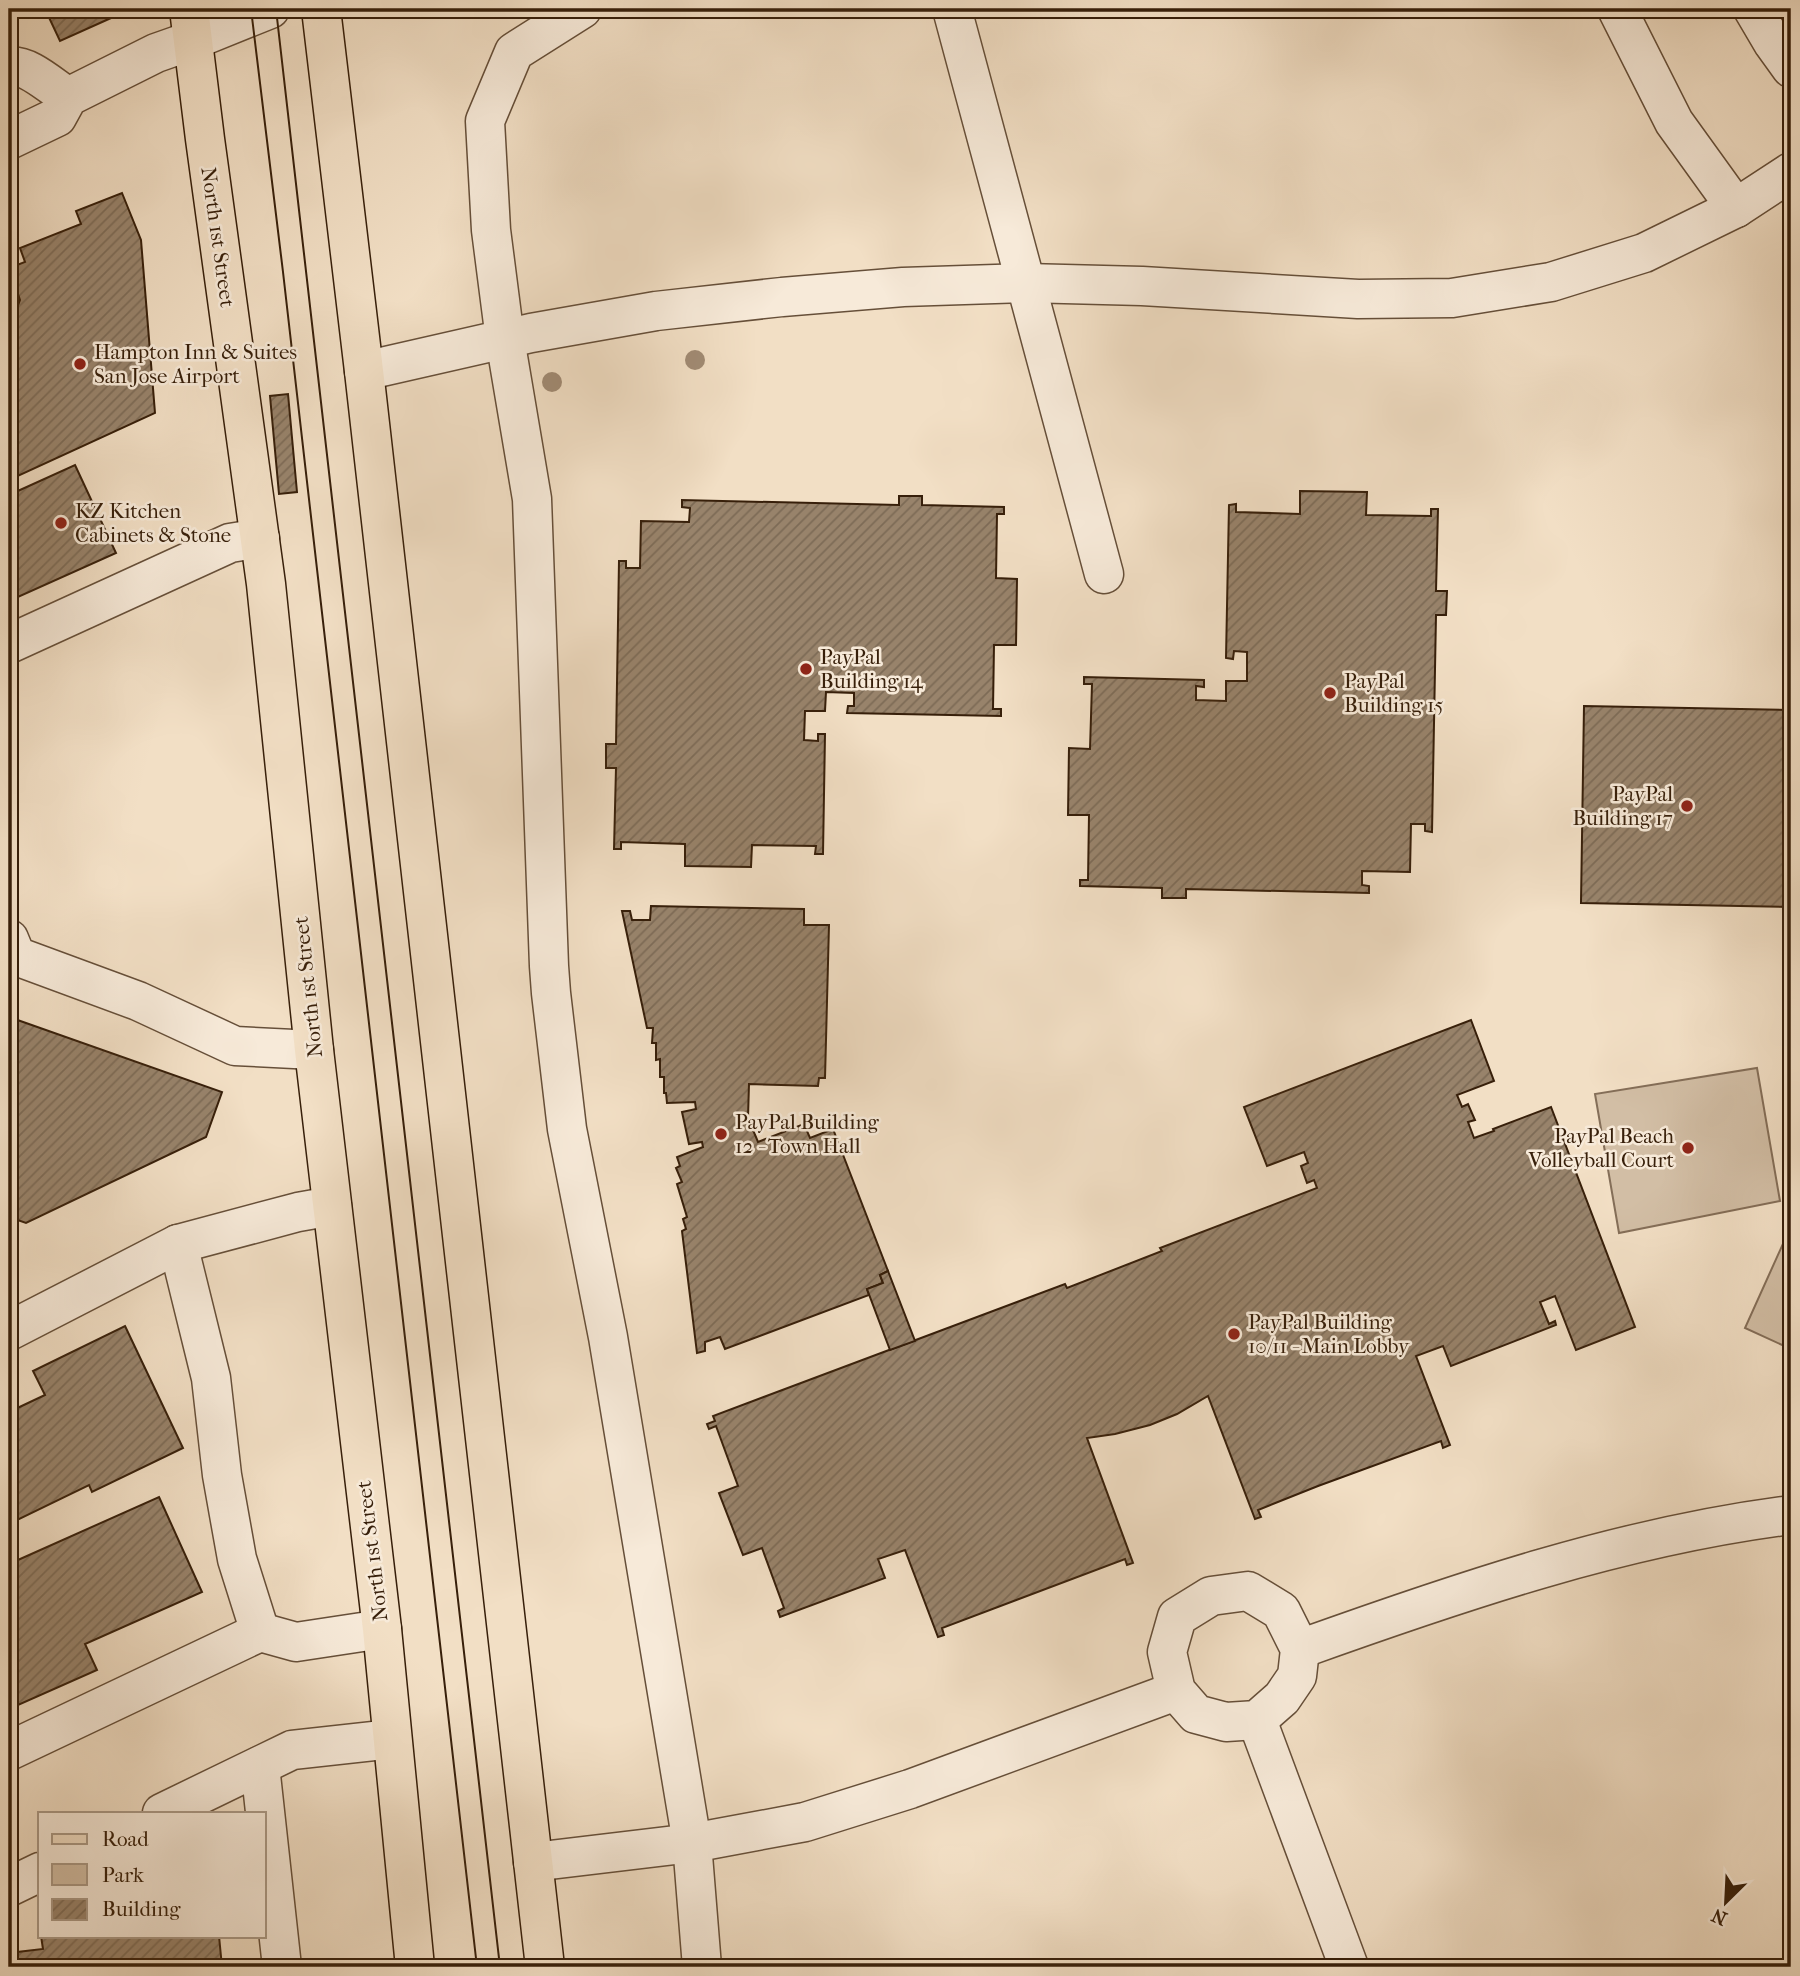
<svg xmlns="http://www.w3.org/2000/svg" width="1800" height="1976" viewBox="0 0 1800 1976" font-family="'IM FELL French Canon',serif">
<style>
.park{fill:#d2bea5;stroke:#846e58;stroke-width:2}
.building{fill:url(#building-hatch);stroke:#371f0a;stroke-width:2}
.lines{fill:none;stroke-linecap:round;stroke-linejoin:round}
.minor-casing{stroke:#664f39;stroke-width:41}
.major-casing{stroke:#371f0a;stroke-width:41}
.minor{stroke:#f7ead9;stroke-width:38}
.major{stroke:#f2dfc5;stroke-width:38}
.tram{stroke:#371f0a;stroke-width:2}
.tree{fill:#a18b74}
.poi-dot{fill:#8f2418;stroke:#f7ead9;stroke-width:2.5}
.labels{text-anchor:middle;stroke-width:5;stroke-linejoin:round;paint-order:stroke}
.street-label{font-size:21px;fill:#371f0a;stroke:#f7ead9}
.poi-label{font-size:21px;fill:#371f0a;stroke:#f7ead9;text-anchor:start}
</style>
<defs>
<pattern id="building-hatch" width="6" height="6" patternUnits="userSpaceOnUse" patternTransform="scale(1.75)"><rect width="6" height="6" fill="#98836b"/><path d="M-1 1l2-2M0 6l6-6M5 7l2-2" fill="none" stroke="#7d6b56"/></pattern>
</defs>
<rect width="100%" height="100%" fill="#f2dfc5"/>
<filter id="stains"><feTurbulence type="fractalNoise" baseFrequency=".00286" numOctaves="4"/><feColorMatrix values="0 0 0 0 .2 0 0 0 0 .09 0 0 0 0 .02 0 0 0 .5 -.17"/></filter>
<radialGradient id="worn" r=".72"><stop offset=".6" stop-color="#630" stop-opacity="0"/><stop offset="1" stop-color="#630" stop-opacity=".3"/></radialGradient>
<g class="park">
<polygon points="1757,1068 1780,1201 1619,1233 1595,1094"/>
<polygon points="1791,1226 1791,1349 1745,1328"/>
</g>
<g class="building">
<polygon points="45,9 111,9 111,18 60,41"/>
<polygon points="122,193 141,240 155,413 9,480 9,314 14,316 20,300 9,268 25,262 20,248 81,224 76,211"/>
<polygon points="288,394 297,492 279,494 270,396"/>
<polygon points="75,465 116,553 9,601 9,495"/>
<polygon points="1300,491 1367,492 1366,515 1431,516 1431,509 1438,509 1436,591 1447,591 1446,615 1436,615 1432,832 1425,831 1425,824 1411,824 1410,872 1362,871 1362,885 1369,886 1369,893 1186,889 1186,898 1162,898 1162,888 1080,886 1080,880 1088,880 1089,815 1068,815 1069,748 1090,749 1092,684 1084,684 1084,677 1204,680 1204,687 1196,686 1196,700 1226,701 1226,681 1247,681 1247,652 1234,651 1233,659 1226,658 1229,505 1236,504 1236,512 1300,514"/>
<polygon points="899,496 922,496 922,505 1004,507 1004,514 997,514 996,578 1017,579 1016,645 994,645 993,709 1001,709 1001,716 847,713 848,706 854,706 854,693 826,692 825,711 805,711 804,740 818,741 818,734 825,734 823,854 815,854 816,846 752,845 751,867 685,866 685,844 621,842 621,849 614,849 616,768 606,768 606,744 616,744 619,561 626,561 626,568 640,568 641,521 689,522 690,508 682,507 682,500 899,505"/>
<polygon points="1584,706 1791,710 1791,907 1581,903"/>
<polygon points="651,906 804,909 804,925 829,925 825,1078 819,1078 818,1086 749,1084 748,1118 758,1142 804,1124 810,1138 833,1129 888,1271 880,1275 883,1283 867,1289 869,1295 725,1349 720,1337 705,1342 705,1351 697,1353 682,1231 686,1229 683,1219 687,1217 677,1184 682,1182 676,1168 680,1166 677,1157 703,1147 702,1142 689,1144 682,1112 696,1109 695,1102 667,1103 666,1093 664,1093 664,1077 660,1077 660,1059 656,1060 656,1043 652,1043 653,1028 647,1028 622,911 630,911 632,920 650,920"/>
<polygon points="9,1017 222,1092 206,1137 26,1223 9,1217"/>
<polygon points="1471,1020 1494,1081 1457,1095 1462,1107 1468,1104 1475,1120 1468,1122 1474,1138 1494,1131 1493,1129 1551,1107 1635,1327 1576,1350 1555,1296 1540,1302 1549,1324 1555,1321 1556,1325 1451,1366 1443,1346 1416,1356 1450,1445 1443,1448 1441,1441 1318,1486 1258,1510 1261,1517 1255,1519 1208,1396 1177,1414 1150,1425 1115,1434 1087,1438 1133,1563 1127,1565 1125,1559 942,1628 944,1635 938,1637 905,1550 878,1559 885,1578 780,1617 778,1611 784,1608 762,1548 743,1555 719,1493 738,1486 716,1426 709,1429 707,1424 715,1421 713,1416 1065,1284 1067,1288 1162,1251 1160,1248 1317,1188 1314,1180 1307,1183 1301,1166 1308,1163 1304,1152 1267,1166 1244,1107"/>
<polygon points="888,1271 915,1341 890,1350 867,1289 883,1283 880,1275"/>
<polygon points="125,1326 183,1448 92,1492 89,1485 9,1524 9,1412 45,1395 33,1371"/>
<polygon points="159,1497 202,1592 85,1644 97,1670 9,1709 9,1564"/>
<polygon points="41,1936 219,1936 222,1967 9,1967 9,1953 43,1949"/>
</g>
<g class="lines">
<g class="minor-casing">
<g id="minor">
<polyline points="582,9 514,52 485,121 491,230 505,339 532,499 549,966 551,993 567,1129 608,1337 692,1843 702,1967"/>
<polyline points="952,9 1104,574"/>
<polyline points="1617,9 1674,122 1736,208"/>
<polyline points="1753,9 1773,43 1791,68"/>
<path d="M9,67C27,63 52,87 68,97"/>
<polyline points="9,140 57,117 68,97 156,53 193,40 270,9"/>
<polyline points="364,371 531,333 656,311 782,297 903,287 1026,283 1142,286 1358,299 1452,298 1551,282 1644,253 1736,208 1791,172"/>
<polyline points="9,644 230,543 260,538"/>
<polyline points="9,939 16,956 138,1001 235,1046 314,1050"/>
<polyline points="178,1244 211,1378 222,1475 237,1559 260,1632"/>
<polyline points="9,1331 178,1244 298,1212 332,1206"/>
<polygon points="1248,1591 1281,1611 1300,1649 1297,1676 1282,1698 1257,1720 1226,1722 1196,1714 1176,1691 1167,1652 1177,1617 1211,1596"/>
<path d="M1300,1649C1459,1592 1623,1536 1791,1515"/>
<polyline points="1257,1720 1349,1967"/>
<polyline points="9,1751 260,1632 296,1642 382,1629"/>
<polyline points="260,1766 282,1967"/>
<polyline points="162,1813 292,1750 392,1739"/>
<polyline points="533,1862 692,1843 805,1822 910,1789 1176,1691"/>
<polyline points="9,1887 40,1872"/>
</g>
</g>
<g class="major-casing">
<g id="major">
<polyline points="189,9 205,139 266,584 314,1050 382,1629 415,1967"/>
<polyline points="321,9 364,371 545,1967"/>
</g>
</g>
<use href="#minor" class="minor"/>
<use href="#major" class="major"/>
<g class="tram">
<polyline points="251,9 283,272 477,1967"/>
<polyline points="276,9 500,1967"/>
</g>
</g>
<g class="tree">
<circle cx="695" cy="360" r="10"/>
<circle cx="552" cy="382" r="10"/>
</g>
<g class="poi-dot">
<circle cx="80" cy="364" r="7"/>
<circle cx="61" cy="523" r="7"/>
<circle cx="806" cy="669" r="7"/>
<circle cx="1330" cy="693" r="7"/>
<circle cx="1687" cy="806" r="7"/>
<circle cx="721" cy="1134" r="7"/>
<circle cx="1688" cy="1148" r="7"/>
<circle cx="1234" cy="1334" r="7"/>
</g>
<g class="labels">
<g class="street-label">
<text transform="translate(218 237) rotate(82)" y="7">North 1st Street</text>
<text transform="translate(308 987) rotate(-96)" y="7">North 1st Street</text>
<text transform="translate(372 1551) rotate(-97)" y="7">North 1st Street</text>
</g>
<g class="poi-label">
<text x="94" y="359">Hampton Inn &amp; Suites<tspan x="94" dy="24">San Jose Airport</tspan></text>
<text x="75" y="518">KZ Kitchen<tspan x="75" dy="24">Cabinets &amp; Stone</tspan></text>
<text x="820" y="664">PayPal<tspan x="820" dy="24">Building 14</tspan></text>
<text x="1344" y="688">PayPal<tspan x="1344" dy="24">Building 15</tspan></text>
<text x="1673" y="801" text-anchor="end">PayPal<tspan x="1673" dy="24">Building 17</tspan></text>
<text x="735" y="1129">PayPal Building<tspan x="735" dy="24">12 - Town Hall</tspan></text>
<text x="1674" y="1143" text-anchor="end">PayPal Beach<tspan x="1674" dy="24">Volleyball Court</tspan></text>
<text x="1248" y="1329">PayPal Building<tspan x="1248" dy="24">10/11 - Main Lobby</tspan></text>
</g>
</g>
<rect width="1800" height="1976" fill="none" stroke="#f2dfc5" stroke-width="35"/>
<rect x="10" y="10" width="1779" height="1955" fill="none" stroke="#371f0a" stroke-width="3.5"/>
<rect x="18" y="18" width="1765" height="1941" fill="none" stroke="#371f0a" stroke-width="2"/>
<rect x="38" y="1812" width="228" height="126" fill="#f7ead9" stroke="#aa9986" stroke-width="2"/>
<rect x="52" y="1834" width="35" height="10" fill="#f2dfc5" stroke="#aa9986" stroke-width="2"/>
<text x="102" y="1846" font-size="21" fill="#371f0a">Road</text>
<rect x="52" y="1864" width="35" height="21" fill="#d2bea5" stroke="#aa9986" stroke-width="2"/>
<text x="102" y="1882" font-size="21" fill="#371f0a">Park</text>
<rect x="52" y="1899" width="35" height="21" fill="url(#building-hatch)" stroke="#aa9986" stroke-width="2"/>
<text x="102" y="1916" font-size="21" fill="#371f0a">Building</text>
<g transform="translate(1726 1902) rotate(204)" stroke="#f7ead9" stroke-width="5" paint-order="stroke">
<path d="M0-5L12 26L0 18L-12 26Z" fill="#371f0a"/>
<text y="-10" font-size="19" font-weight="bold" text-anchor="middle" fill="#371f0a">N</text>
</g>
<rect width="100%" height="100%" filter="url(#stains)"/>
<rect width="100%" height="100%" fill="url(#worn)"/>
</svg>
